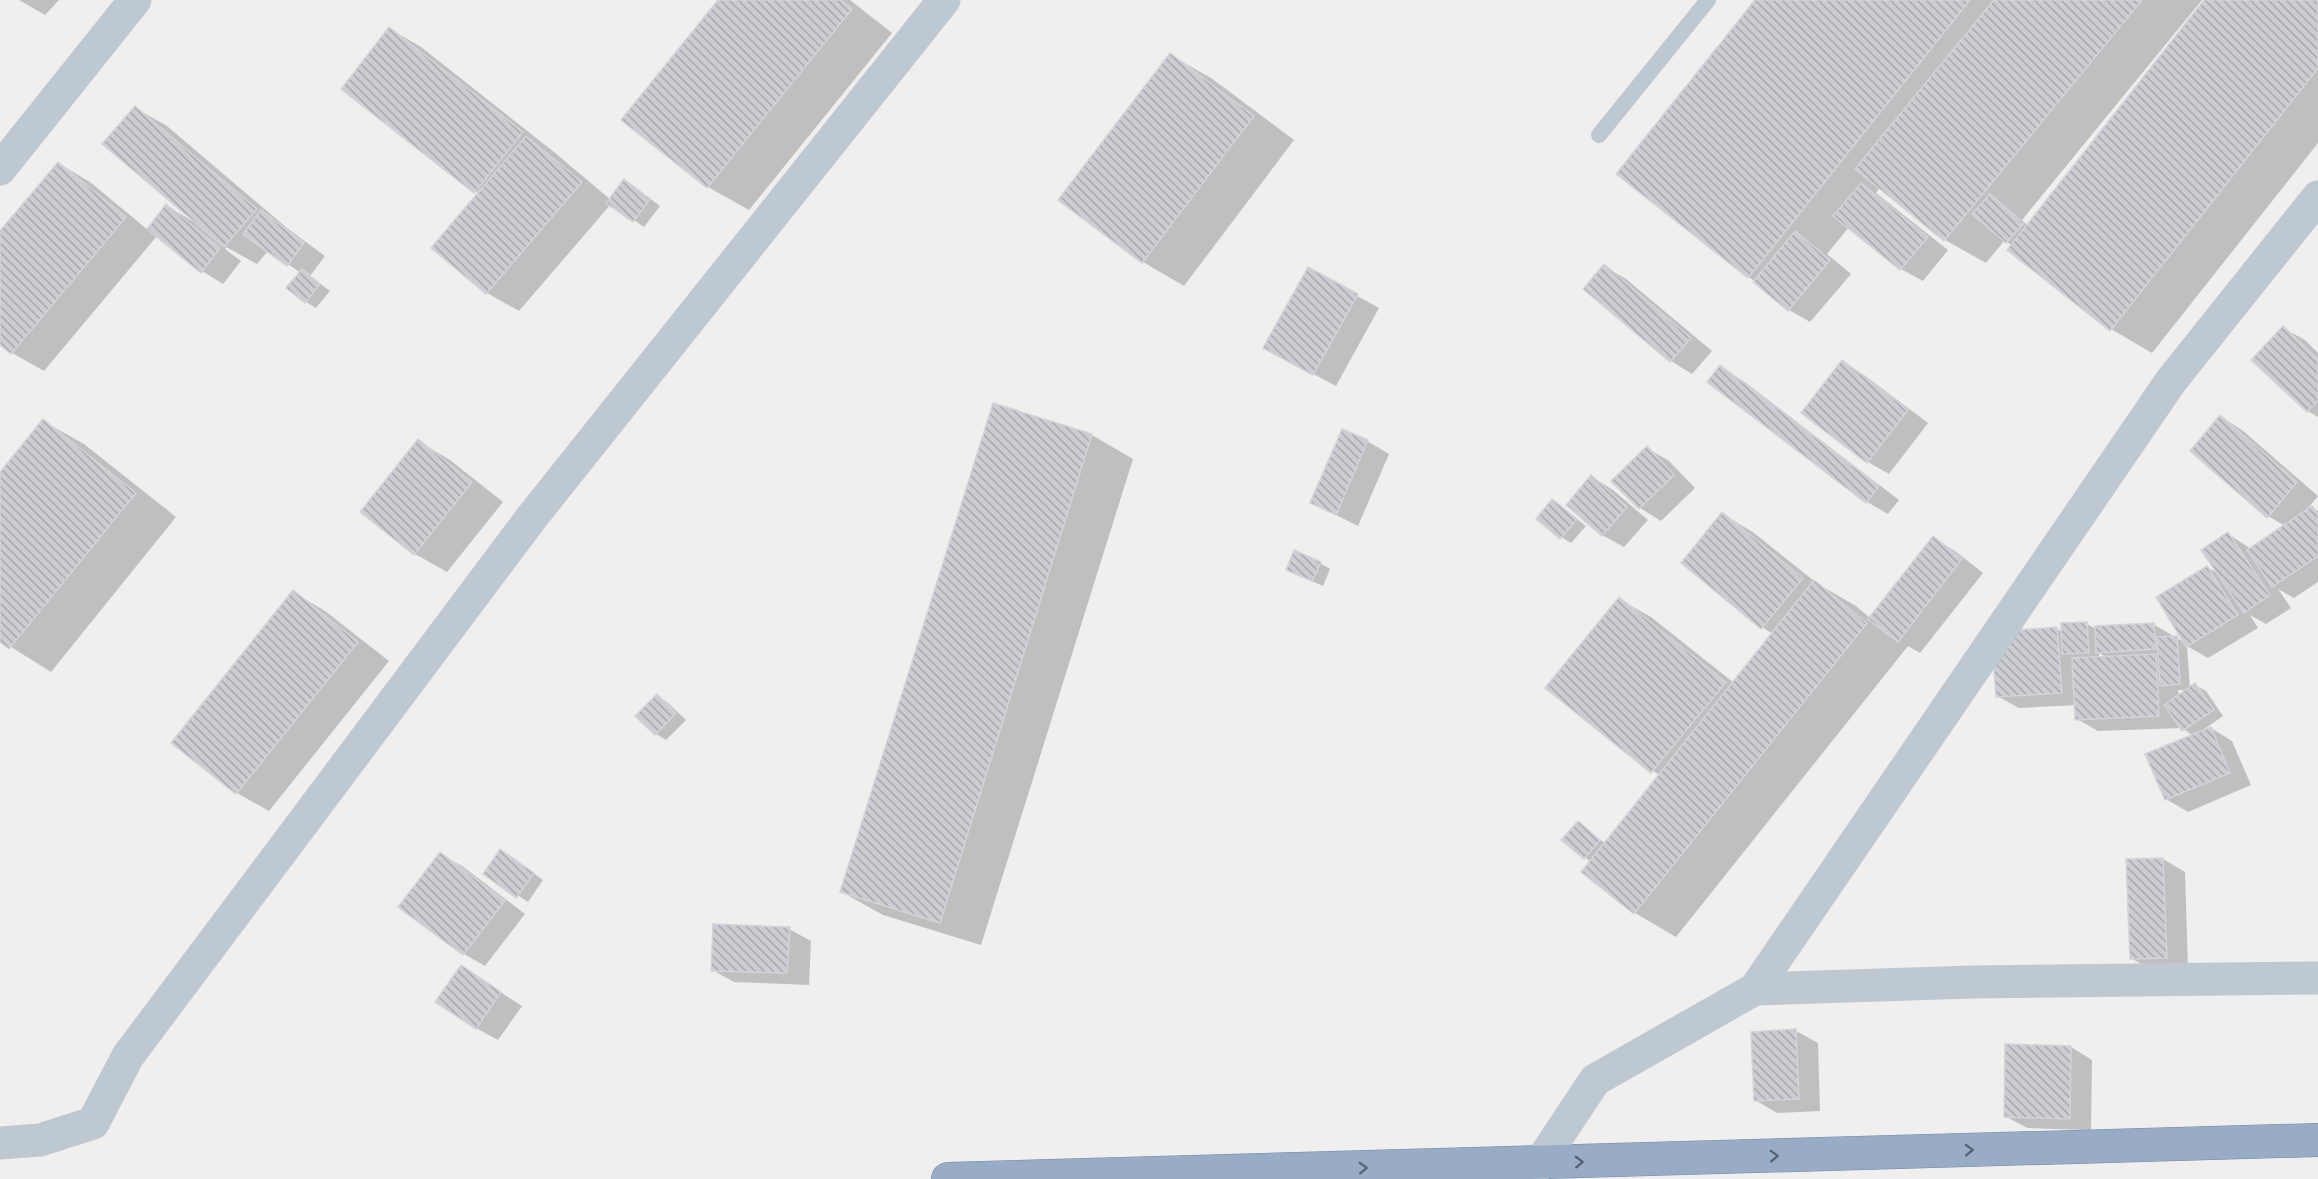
<svg xmlns="http://www.w3.org/2000/svg" width="2318" height="1179" viewBox="0 0 2318 1179" font-family="Helvetica,sans-serif">
<style>
.shadow{fill:#0003;fill-rule:evenodd}
.building{fill:url(#building-back-hatch);stroke:#d2d4da;stroke-width:1.5}
.lines{fill:none;stroke-linecap:round;stroke-linejoin:round}
.trunk-casing{stroke:#6f88ab;stroke-width:34}
.service{stroke:#bec8d1;stroke-width:16}
.minor{stroke:#bec8d1;stroke-width:33}
.tertiary{stroke:#bec8d1;stroke-width:33}
.trunk{stroke:#98acc6;stroke-width:33}
.oneway{stroke:#566272}
</style>
<defs>
<pattern id="building-back-hatch" width="6" height="6" patternUnits="userSpaceOnUse" patternTransform="scale(1.5)"><rect width="6" height="6" fill="#cbcdd3"/><path d="M-1 5l2 2M0 0l6 6M5-1l2 2" fill="none" stroke="#a7a9ae"/></pattern>
</defs>
<rect width="100%" height="100%" fill="#f1eeee"/>
<g class="shadow">
<polygon points="19,0 59,0 45,15"/>
<polygon points="720,0 850,0 892,33 749,210 708,187"/>
<polygon points="1757,0 2202,0 2022,220 2028,225 2206,0 2318,0 2318,143 2152,353 2111,329 2005,240 1986,263 1945,240 1880,187 1876,193 1948,250 1923,281 1901,269 1849,227 1827,254 1851,274 1810,322 1789,310 1749,277"/>
<polygon points="390,29 421,47 554,152 611,200 634,187 660,206 644,227 611,204 519,311 487,293 433,248 479,194 343,88"/>
<polygon points="1170,55 1211,78 1294,140 1184,286 1143,262"/>
<polygon points="135,108 167,126 287,228 325,256 310,276 330,291 316,308 306,302 301,273 268,251 257,264 226,247 225,249 241,261 223,284 202,271 157,236 44,371 12,353 0,343 0,233 58,163 90,182 148,230 167,206 194,222 195,221"/>
<polygon points="1604,266 1626,279 1712,351 1692,374 1671,361"/>
<polygon points="1308,269 1379,308 1336,386 1287,360"/>
<polygon points="2283,328 2305,340 2318,353 2318,417 2308,411 2253,360"/>
<polygon points="1842,362 1864,375 1928,423 1889,474 1868,462"/>
<polygon points="1720,367 1742,380 1899,500 1888,514 1867,502"/>
<path d="M2221,417L2242,430L2318,496L2303,514L2313,508L2318,511V582L2294,598L2278,589L2291,608L2266,624L2250,615L2258,628L2208,658L2187,646L2190,689L2195,685L2206,691L2223,716L2203,730L2211,728L2232,741L2251,785L2188,812L2166,799L2193,736L2182,728L2098,731L2077,719L2076,705L2019,708L1997,696L2057,629L2063,632L2087,624L2096,629L2153,624L2185,643L2207,567L2220,575L2228,534L2251,549L2285,526L2268,516ZM2099,653L2108,658H2099ZM2178,690H2188L2179,697Z"/>
<polygon points="43,421 84,444 176,517 51,672 0,640 0,474"/>
<polygon points="1343,431 1367,441 1389,454 1358,526 1312,503"/>
<polygon points="1092,435 1133,459 981,945 883,915 842,892"/>
<polygon points="418,441 450,460 503,502 447,572 415,554 362,512"/>
<polygon points="1647,448 1669,461 1695,488 1661,521 1640,508"/>
<polygon points="1592,477 1613,490 1648,520 1624,547 1602,535"/>
<polygon points="1553,501 1586,526 1571,543 1561,537"/>
<polygon points="1723,514 1754,533 1818,584 1856,606 1870,618 1934,538 1955,551 1983,573 1920,653 1908,646 1676,937 1635,913 1591,862 1563,840 1578,823 1606,844 1660,776 1547,688 1619,599 1651,617 1734,683 1773,634 1762,627"/>
<polygon points="1320,563 1330,569 1323,586 1298,575"/>
<polygon points="293,592 325,611 389,661 269,811 237,793 173,743"/>
<polygon points="657,696 667,702 686,720 666,740 656,734"/>
<polygon points="440,854 462,866 525,914 485,966 464,954"/>
<polygon points="511,857 543,880 528,902 485,874"/>
<polygon points="2163,859 2185,872 2188,970 2153,971 2131,958"/>
<polygon points="789,929 811,941 809,985 734,982 712,970"/>
<polygon points="462,967 522,1006 498,1040 476,1028"/>
<polygon points="1796,1031 1818,1043 1820,1111 1777,1113 1755,1100"/>
<polygon points="2071,1047 2092,1060 2091,1130 2027,1128 2005,1116"/>
</g>
<g class="building">
<polygon points="718,0 841,0 852,9 707,188 621,120"/>
<polygon points="1755,0 1970,0 1748,278 1616,174"/>
<polygon points="1994,0 2142,0 1944,241 1855,169"/>
<polygon points="2204,0 2318,0 2318,68 2110,331 2007,250"/>
<polygon points="389,27 523,132 474,193 341,89"/>
<polygon points="1170,53 1254,116 1142,263 1058,200"/>
<polygon points="135,106 257,209 224,247 102,144"/>
<polygon points="526,136 582,182 486,294 431,248"/>
<polygon points="58,162 126,217 11,354 0,345 0,231"/>
<polygon points="624,179 650,199 633,222 606,203"/>
<polygon points="1861,183 1928,237 1900,270 1833,216"/>
<polygon points="1990,194 2024,223 2006,243 1972,214"/>
<polygon points="166,204 220,248 201,273 147,229"/>
<polygon points="261,210 304,243 287,266 243,234"/>
<polygon points="1795,231 1830,260 1788,311 1753,282"/>
<polygon points="1604,264 1691,338 1670,362 1583,289"/>
<polygon points="1308,267 1358,294 1313,375 1263,348"/>
<polygon points="302,269 320,284 305,303 286,288"/>
<polygon points="2283,326 2318,359 2318,401 2307,412 2251,360"/>
<polygon points="1842,360 1908,410 1867,463 1801,413"/>
<polygon points="1720,365 1879,486 1866,503 1707,382"/>
<polygon points="993,403 1092,434 940,923 840,892"/>
<polygon points="2220,415 2297,482 2267,518 2190,451"/>
<polygon points="43,419 136,493 9,649 0,642 0,472"/>
<polygon points="1342,429 1368,440 1336,515 1310,503"/>
<polygon points="418,439 472,482 414,555 360,512"/>
<polygon points="1647,446 1674,475 1639,509 1611,481"/>
<polygon points="1591,475 1627,507 1602,536 1566,505"/>
<polygon points="1552,499 1577,519 1560,539 1536,519"/>
<polygon points="2312,506 2318,514 2318,556 2272,587 2247,550"/>
<polygon points="1722,512 1803,578 1761,629 1681,563"/>
<polygon points="2228,532 2270,595 2244,613 2201,550"/>
<polygon points="1933,536 1962,559 1898,642 1868,619"/>
<polygon points="1294,550 1321,562 1312,581 1286,570"/>
<polygon points="2207,566 2238,615 2186,647 2156,597"/>
<polygon points="1814,580 1867,623 1634,914 1581,872"/>
<polygon points="293,590 358,642 236,794 171,743"/>
<polygon points="1619,597 1726,682 1651,773 1545,688"/>
<polygon points="2087,622 2089,653 2062,654 2061,623"/>
<polygon points="2154,623 2156,649 2096,653 2095,626"/>
<polygon points="2057,627 2062,693 1996,697 1991,632"/>
<polygon points="2177,636 2180,684 2160,686 2157,637"/>
<polygon points="2156,654 2159,716 2075,720 2072,658"/>
<polygon points="2195,683 2214,710 2182,731 2164,705"/>
<polygon points="657,694 676,713 655,735 635,716"/>
<polygon points="2211,727 2230,773 2165,800 2145,754"/>
<polygon points="1578,821 1600,840 1584,859 1561,840"/>
<polygon points="500,849 534,873 516,898 483,874"/>
<polygon points="440,852 505,901 463,955 398,907"/>
<polygon points="2163,858 2167,958 2130,959 2126,859"/>
<polygon points="713,924 790,927 787,973 711,971"/>
<polygon points="461,965 501,992 476,1029 435,1002"/>
<polygon points="1796,1029 1799,1099 1754,1101 1751,1032"/>
<polygon points="2005,1044 2071,1046 2070,1119 2004,1117"/>
</g>
<g class="lines">
<g class="trunk-casing">
<polyline id="trunk" points="948,1179 2318,1140"/>
</g>
<polyline class="service" points="1599,135 1708,0"/>
<g class="minor">
<polyline points="0,169 135,0"/>
<polyline points="1755,989 1972,982 2318,978"/>
<polyline points="0,1143 40,1140 93,1123 128,1056 532,517 944,0"/>
</g>
<polyline class="tertiary" points="1527,1179 1540,1163 1595,1080 1755,989 2171,381 2318,197"/>
<use href="#trunk" class="trunk"/>
</g>
<defs><path id="oneway-chevron" d="M-2-3.5L2.5 0L-2 3.5" fill="none" stroke-width="1.6" stroke-linecap="round" stroke-linejoin="round" transform="scale(1.5)"/></defs>
<g class="oneway">
<use href="#oneway-chevron" transform="translate(1969 1150) rotate(-2)"/>
<use href="#oneway-chevron" transform="translate(1774 1156) rotate(-2)"/>
<use href="#oneway-chevron" transform="translate(1579 1162) rotate(-2)"/>
<use href="#oneway-chevron" transform="translate(1363 1168) rotate(-2)"/>
</g>
</svg>
